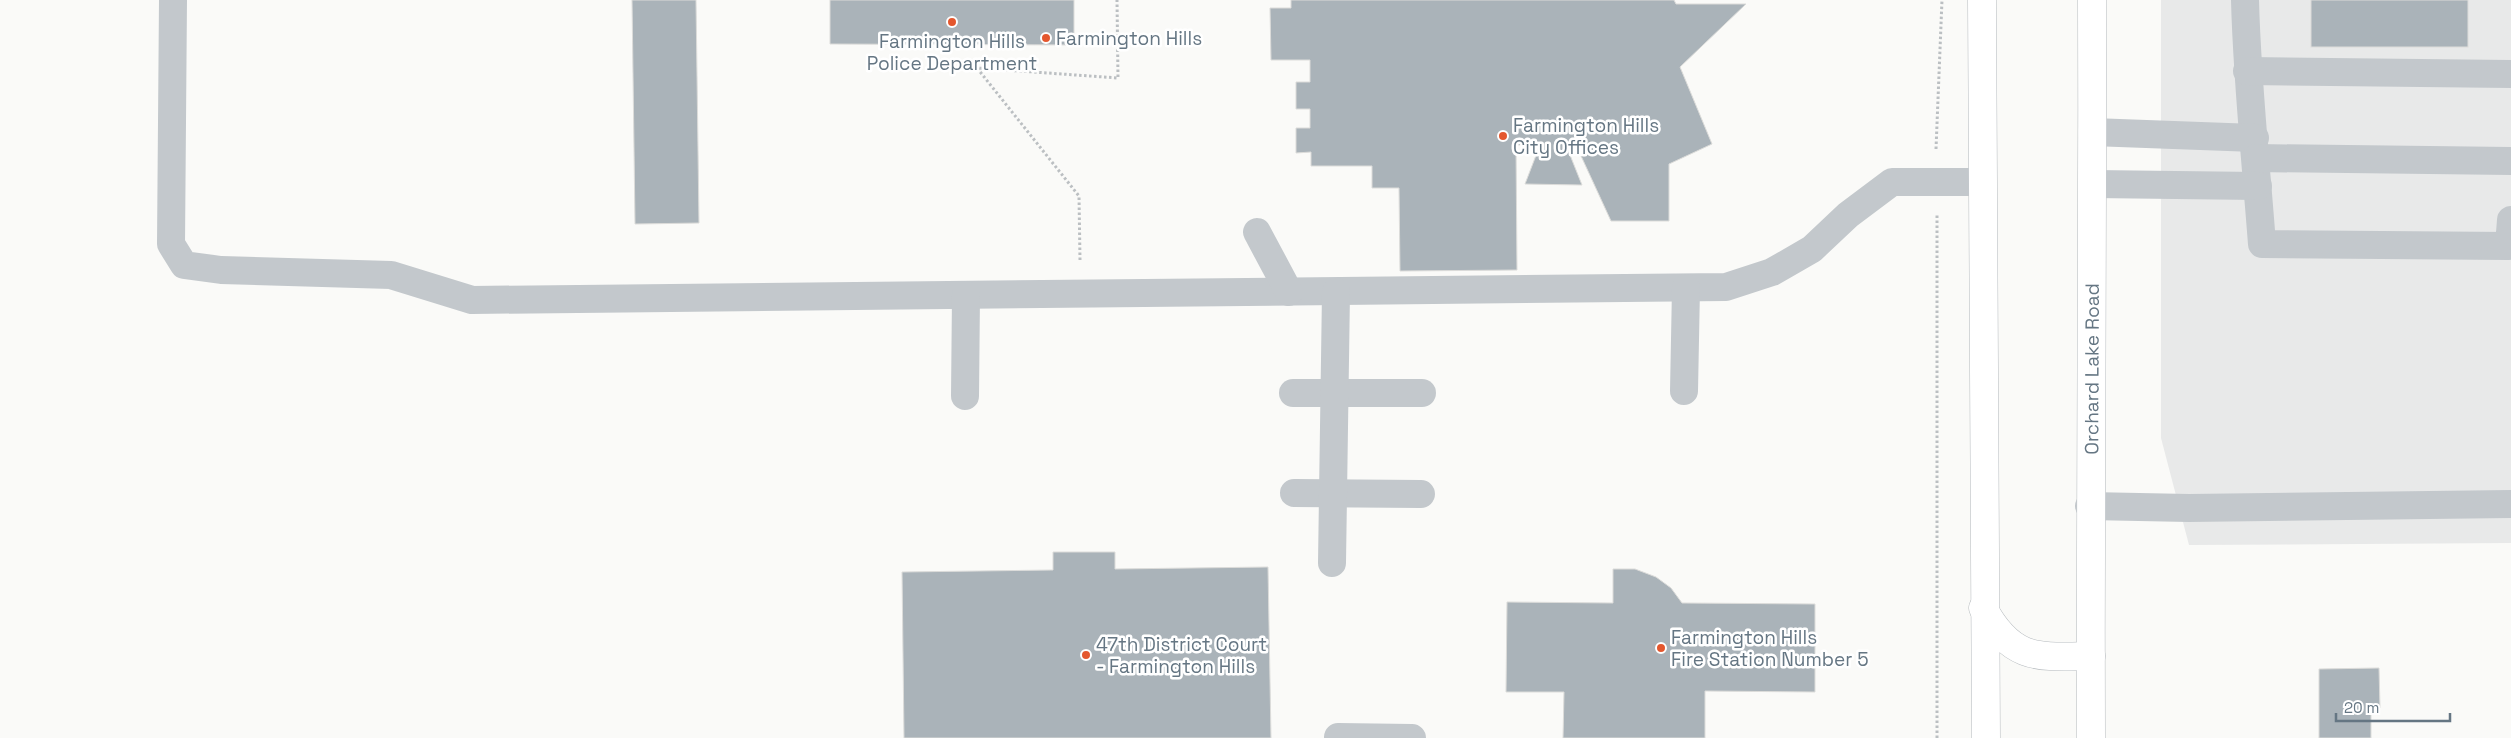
<svg xmlns="http://www.w3.org/2000/svg" width="2511" height="738" viewBox="0 0 2511 738" font-family="'Space Grotesk',sans-serif">
<style>
.built{fill:#e8e9e9}
.building{fill:#aab3b9;stroke:#dcdcda}
.lines{fill:none;stroke-linecap:round;stroke-linejoin:round}
.major-casing{stroke:#b5babe;stroke-width:29}
.path{stroke:#bbbfc2;stroke-width:3;stroke-dasharray:2.5 2.5;stroke-linecap:butt}
.minor{stroke:#c3c8cc;stroke-width:28}
.major{stroke:#fff;stroke-width:28}
.poi-dot{fill:#e4572e;stroke:#fff;stroke-width:2}
.labels{text-anchor:middle;stroke-width:5;stroke-linejoin:round;paint-order:stroke}
.poi-label{font-size:19px;fill:#657683;stroke:#fff;text-anchor:start}
.street-label{font-size:19px;fill:#657683;stroke:#fff}
</style>
<rect width="100%" height="100%" fill="#fafaf8"/>
<polygon class="built" points="2161,0 2511,0 2511,543 2189,545 2161,438"/>
<g class="building">
<polygon points="632,0 696,0 699,223 635,224"/>
<polygon points="830,0 1074,0 1074,45 830,44"/>
<polygon points="1291,0 1674,0 1676,4 1746,4 1680,67 1712,144 1669,164 1669,221 1611,221 1576,145 1566,145 1582,185 1525,184 1540,145 1516,145 1517,270 1400,271 1399,188 1372,188 1372,166 1311,166 1311,152 1296,153 1296,128 1310,128 1310,109 1296,109 1296,82 1310,82 1310,60 1271,60 1270,8 1291,8"/>
<rect x="2311" y="0" width="157" height="47"/>
<polygon points="1053,552 1115,552 1115,569 1268,567 1271,738 904,738 902,572 1053,570"/>
<polygon points="1613,569 1635,569 1656,577 1671,588 1682,603 1815,604 1815,692 1705,691 1705,738 1563,738 1564,692 1506,692 1507,602 1613,603"/>
<polygon points="2379,668 2380,708 2371,708 2371,738 2319,738 2319,669"/>
</g>
<g class="lines">
<g class="major-casing">
<g id="major">
<polyline points="1982,0 1986,738"/>
<path d="M1983,608C2012,661 2037,657 2091,656"/>
<path id="s1" d="M2091,738C2090,492 2093,246 2092,0"/>
</g>
</g>
<g class="path">
<polyline points="1936,149 1942,0"/>
<polyline points="1080,260 1079,196 977,68 1118,78 1117,0"/>
<polyline points="1937,738 1937,215"/>
</g>
<g class="minor">
<polyline points="173,0 171,244 184,265 221,270 391,275 472,300 1726,287 1772,272 1812,249 1848,215 1892,182 1983,182"/>
<path d="M2245,0C2247,82 2256,163 2262,244L2509,246L2511,220"/>
<polyline points="2247,71 2511,74"/>
<polyline points="2092,132 2255,138"/>
<polyline points="2256,158 2511,161"/>
<polyline points="2093,184 2258,186"/>
<polyline points="1257,232 1289,292"/>
<polyline points="1684,391 1686,288"/>
<polyline points="1293,393 1422,393"/>
<polyline points="965,396 966,295"/>
<polyline points="1294,493 1421,494"/>
<polyline points="2089,506 2189,508 2511,504"/>
<polyline points="1332,563 1336,292"/>
<polyline points="1338,737 1412,738"/>
</g>
<use href="#major" class="major"/>
</g>
<g class="poi-dot">
<circle cx="952" cy="22" r="5"/>
<circle cx="1046" cy="38" r="5"/>
<circle cx="1503" cy="136" r="5"/>
<circle cx="1661" cy="648" r="5"/>
<circle cx="1086" cy="655" r="5"/>
</g>
<g class="labels">
<g class="poi-label">
<text x="1056" y="45">Farmington Hills</text>
<text x="952" y="48" text-anchor="middle">Farmington Hills<tspan x="952" dy="22">Police Department</tspan></text>
<text x="1513" y="132">Farmington Hills<tspan x="1513" dy="22">City Offices</tspan></text>
<text x="1671" y="644">Farmington Hills<tspan x="1671" dy="22">Fire Station Number 5</tspan></text>
<text x="1096" y="651">47th District Court<tspan x="1096" dy="22">- Farmington Hills</tspan></text>
</g>
<g class="street-label">
<text dy="7" stroke="none"><textPath href="#s1" startOffset="369">Orchard Lake Road</textPath></text>
</g>
</g>
<path d="M2336 713v8h114v-8" fill="none" stroke="#657683" stroke-width="2.5"/>
<text x="2344" y="713" font-size="15" fill="#657683" stroke="#ffffff" stroke-width="4" paint-order="stroke">20 m</text>
</svg>
